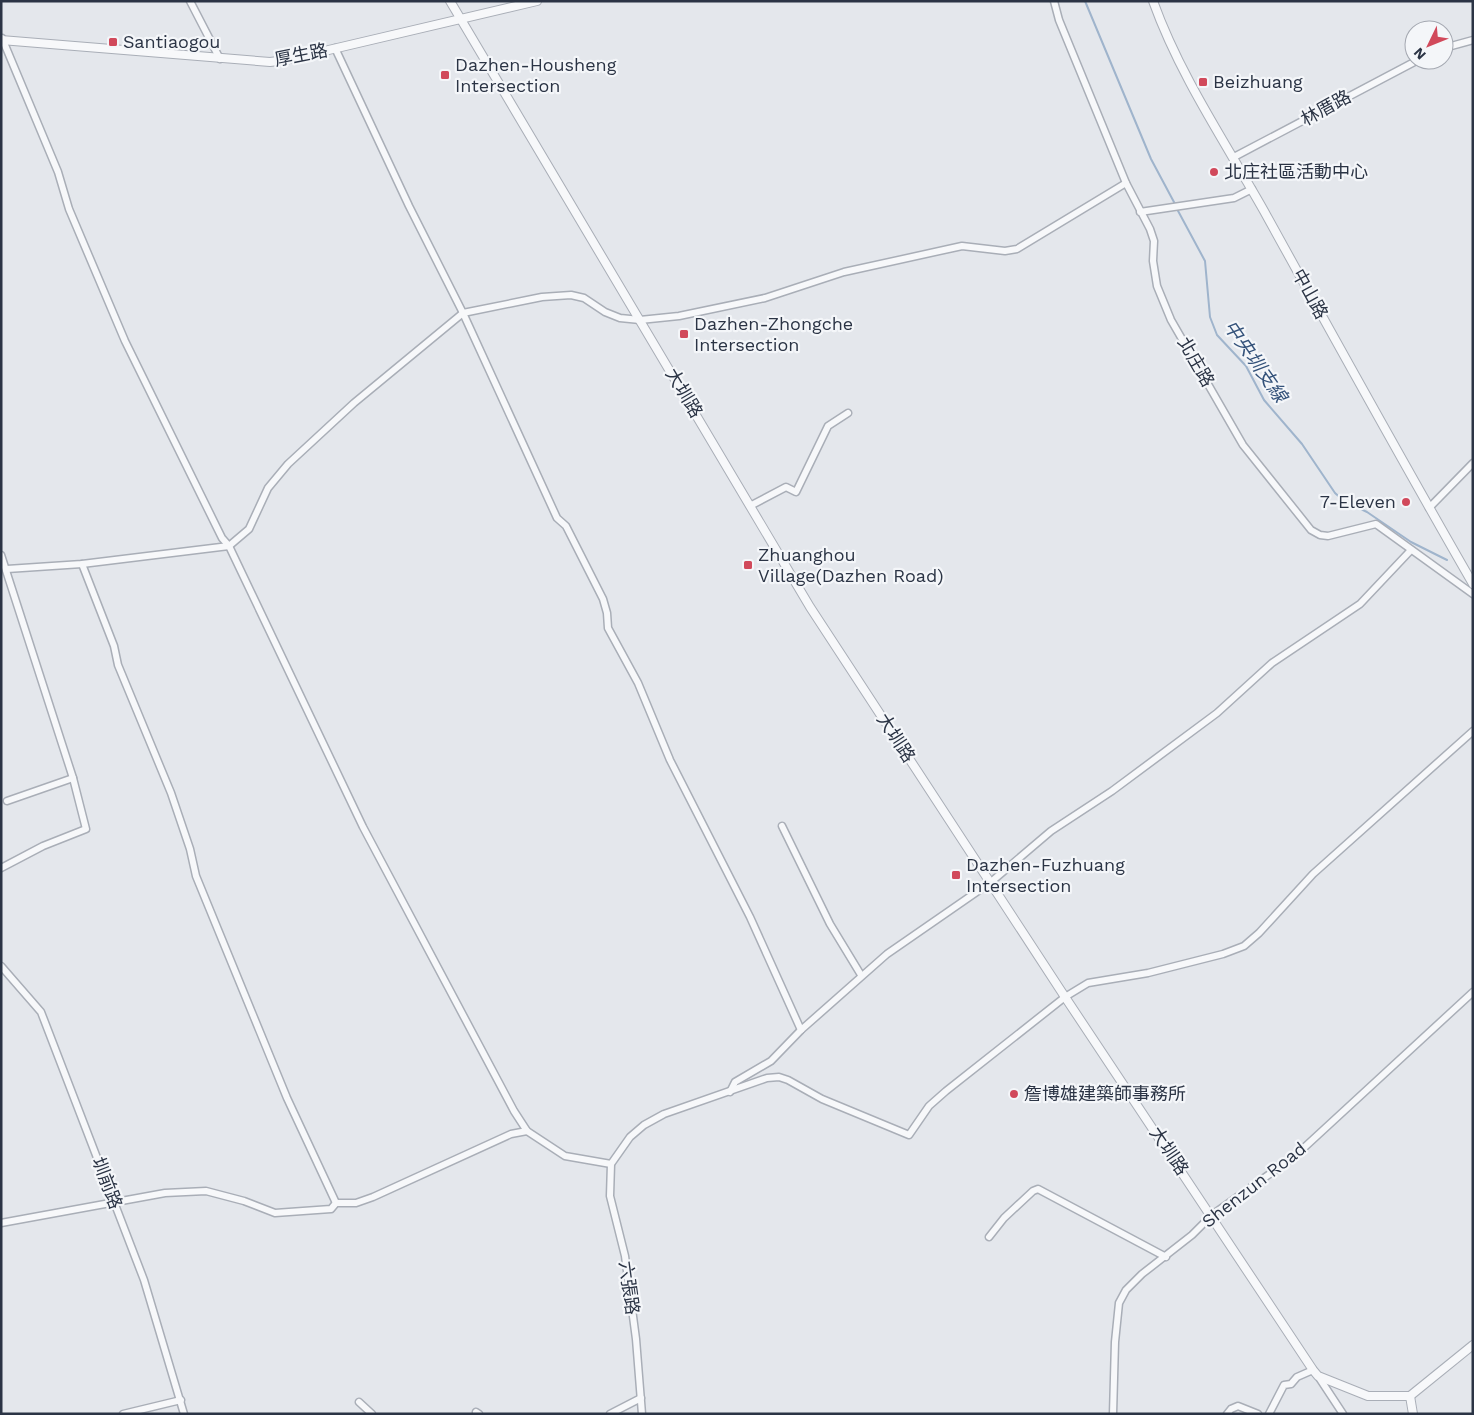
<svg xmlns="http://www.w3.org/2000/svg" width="1474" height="1415" viewBox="0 0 1474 1415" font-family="'Work Sans','Noto Sans TC',sans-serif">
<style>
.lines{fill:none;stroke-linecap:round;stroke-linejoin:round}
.stream{stroke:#9fb4cc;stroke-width:2}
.minor-casing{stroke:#a9aeb7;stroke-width:9}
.tertiary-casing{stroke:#a9aeb7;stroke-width:10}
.minor{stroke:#f7f8fa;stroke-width:6}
.tertiary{stroke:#f7f8fa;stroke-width:8}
.poi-dot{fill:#d1495b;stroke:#f4f6f9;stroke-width:2}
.labels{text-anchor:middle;stroke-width:4.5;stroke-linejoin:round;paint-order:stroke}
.poi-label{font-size:18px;fill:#2b3445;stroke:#f4f6f9;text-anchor:start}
.street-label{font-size:18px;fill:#2b3445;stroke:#f4f6f9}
.water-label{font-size:19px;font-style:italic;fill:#34527a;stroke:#f4f6f9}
</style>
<rect width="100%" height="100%" fill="#e4e7ec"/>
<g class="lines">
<g class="stream">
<polyline points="1085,1 1151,159 1175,204"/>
<polyline points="1177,209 1205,261 1210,317 1217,335 1246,366 1264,400 1302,444 1335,493 1344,501 1367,512 1411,542 1447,560"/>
</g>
<g class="minor-casing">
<g id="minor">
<polyline points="190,1 220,59"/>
<polyline points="1054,1 1059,20 1126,183 1150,229 1154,241 1153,261 1157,286 1171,320 1243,445 1311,530 1320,535 1328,536 1376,524 1473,594"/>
<polyline points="2,38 58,172 69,209 125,341 222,538 229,546 363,827 514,1111 527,1131 565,1156 611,1164"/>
<polyline points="335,48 409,206 463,313 557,518 566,526 603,599 607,613 608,628 638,683 670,760 750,917 801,1030"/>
<polyline points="1444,48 1473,40"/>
<polyline points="1234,157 1418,60"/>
<polyline points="1140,212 1234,198 1252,189"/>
<polyline points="750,506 786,487 796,492 828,426 848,413"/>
<polyline points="1429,508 1473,463"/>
<polyline points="1,555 73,778 86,829 43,846 1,868"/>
<polyline points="82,564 114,646 118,665 171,793 190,849 196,876 287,1098 336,1203"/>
<polyline points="7,569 82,564 229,546 249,529 268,488 288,464 354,403 463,313 542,297 571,295 584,298 605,312 620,318 640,320 679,316 765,298 844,272 962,246 1005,251 1017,249 1126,183"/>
<polyline points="7,801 73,778"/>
<polyline points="782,826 830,924 861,975"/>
<polyline points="1,966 41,1012 144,1280 184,1414"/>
<polyline points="730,1092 735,1082 771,1061 801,1030 887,954 991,882 1051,831 1112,791 1217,713 1272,663 1360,604 1411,550"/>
<polyline points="1,1223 165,1193 206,1191 244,1201 275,1213 331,1209 336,1203 356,1203 373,1197 511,1134 527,1131"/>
<polyline points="989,1237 1004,1218 1033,1191 1038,1189 1166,1257"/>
<polyline points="1318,1376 1343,1414"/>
<polyline points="359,1402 372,1414"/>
<polyline points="476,1412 479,1414"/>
<polyline points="123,1414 181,1400"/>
<polyline points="610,1414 641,1398"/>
<polyline points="642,1414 636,1339 625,1256 610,1196 611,1164 630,1137 644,1125 664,1114 767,1078 779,1077 788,1080 822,1099 909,1135 929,1106 946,1091 1065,997 1088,983 1148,973 1223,954 1244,946 1259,933 1313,874 1473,731"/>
<polyline points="1113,1414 1115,1342 1119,1303 1126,1290 1142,1274 1192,1235 1212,1215 1295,1156 1473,992"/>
<polyline points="1227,1414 1231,1409 1238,1406 1258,1414"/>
<polyline points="1269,1414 1284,1385 1291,1384 1297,1377 1313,1370"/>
</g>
</g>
<g class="tertiary-casing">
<g id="tertiary">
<polyline points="450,1 810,607 1065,997 1313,1370 1318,1376 1368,1396 1410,1396"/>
<path d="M1153,1C1180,76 1225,142 1264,211C1333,336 1402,461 1473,584"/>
<polyline points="1,40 270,62 286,60 537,1"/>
<polyline points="1410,1396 1473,1345"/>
<polyline points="1410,1396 1413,1414"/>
</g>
</g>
<use href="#minor" class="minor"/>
<use href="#tertiary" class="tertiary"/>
</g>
<g class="poi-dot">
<rect x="108" y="37" width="10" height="10" rx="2.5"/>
<rect x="440" y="70" width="10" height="10" rx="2.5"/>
<rect x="1198" y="77" width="10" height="10" rx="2.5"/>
<circle cx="1214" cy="172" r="5"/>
<rect x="679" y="329" width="10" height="10" rx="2.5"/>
<circle cx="1406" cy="502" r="5"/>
<rect x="743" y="560" width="10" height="10" rx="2.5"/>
<rect x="951" y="870" width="10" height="10" rx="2.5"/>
<circle cx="1014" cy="1094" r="5"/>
</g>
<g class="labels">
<g class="poi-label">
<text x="123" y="48">Santiaogou</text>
<text x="455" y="71">Dazhen-Housheng<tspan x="455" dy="21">Intersection</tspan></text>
<text x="1213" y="88">Beizhuang</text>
<text x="1224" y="178">北庄社區活動中心</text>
<text x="694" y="330">Dazhen-Zhongche<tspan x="694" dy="21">Intersection</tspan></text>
<text x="1396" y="508" text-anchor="end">7-Eleven</text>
<text x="758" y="561">Zhuanghou<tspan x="758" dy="21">Village(Dazhen Road)</tspan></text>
<text x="966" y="871">Dazhen-Fuzhuang<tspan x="966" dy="21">Intersection</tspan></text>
<text x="1024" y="1100">詹博雄建築師事務所</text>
</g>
<g class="street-label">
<text transform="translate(301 55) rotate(-11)" y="6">厚生路</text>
<text transform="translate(1326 108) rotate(-29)" y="6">林厝路</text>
<text transform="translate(1310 294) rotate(61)" y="6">中山路</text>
<text transform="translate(1196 362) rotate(60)" y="6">北庄路</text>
<text transform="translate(684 393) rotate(59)" y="6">大圳路</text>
<text transform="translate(896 738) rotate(57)" y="6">大圳路</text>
<text transform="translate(1169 1151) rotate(56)" y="6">大圳路</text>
<text transform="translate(107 1183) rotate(69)" y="6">圳前路</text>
<text transform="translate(1254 1185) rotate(-38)" y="6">Shenzun Road</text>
<text transform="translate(629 1288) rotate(82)" y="6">六張路</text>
</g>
<g class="water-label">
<text transform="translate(1256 361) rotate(55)" y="7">中央圳支線</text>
</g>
</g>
<rect width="1474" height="1415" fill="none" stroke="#2b3445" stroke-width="5"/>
<g transform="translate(1429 45) rotate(227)"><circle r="24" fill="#f4f6f9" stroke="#a4a8b1"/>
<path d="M0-4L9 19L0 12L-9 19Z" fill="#d1495b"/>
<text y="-8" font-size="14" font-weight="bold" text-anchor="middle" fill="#2b3445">N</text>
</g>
</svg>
